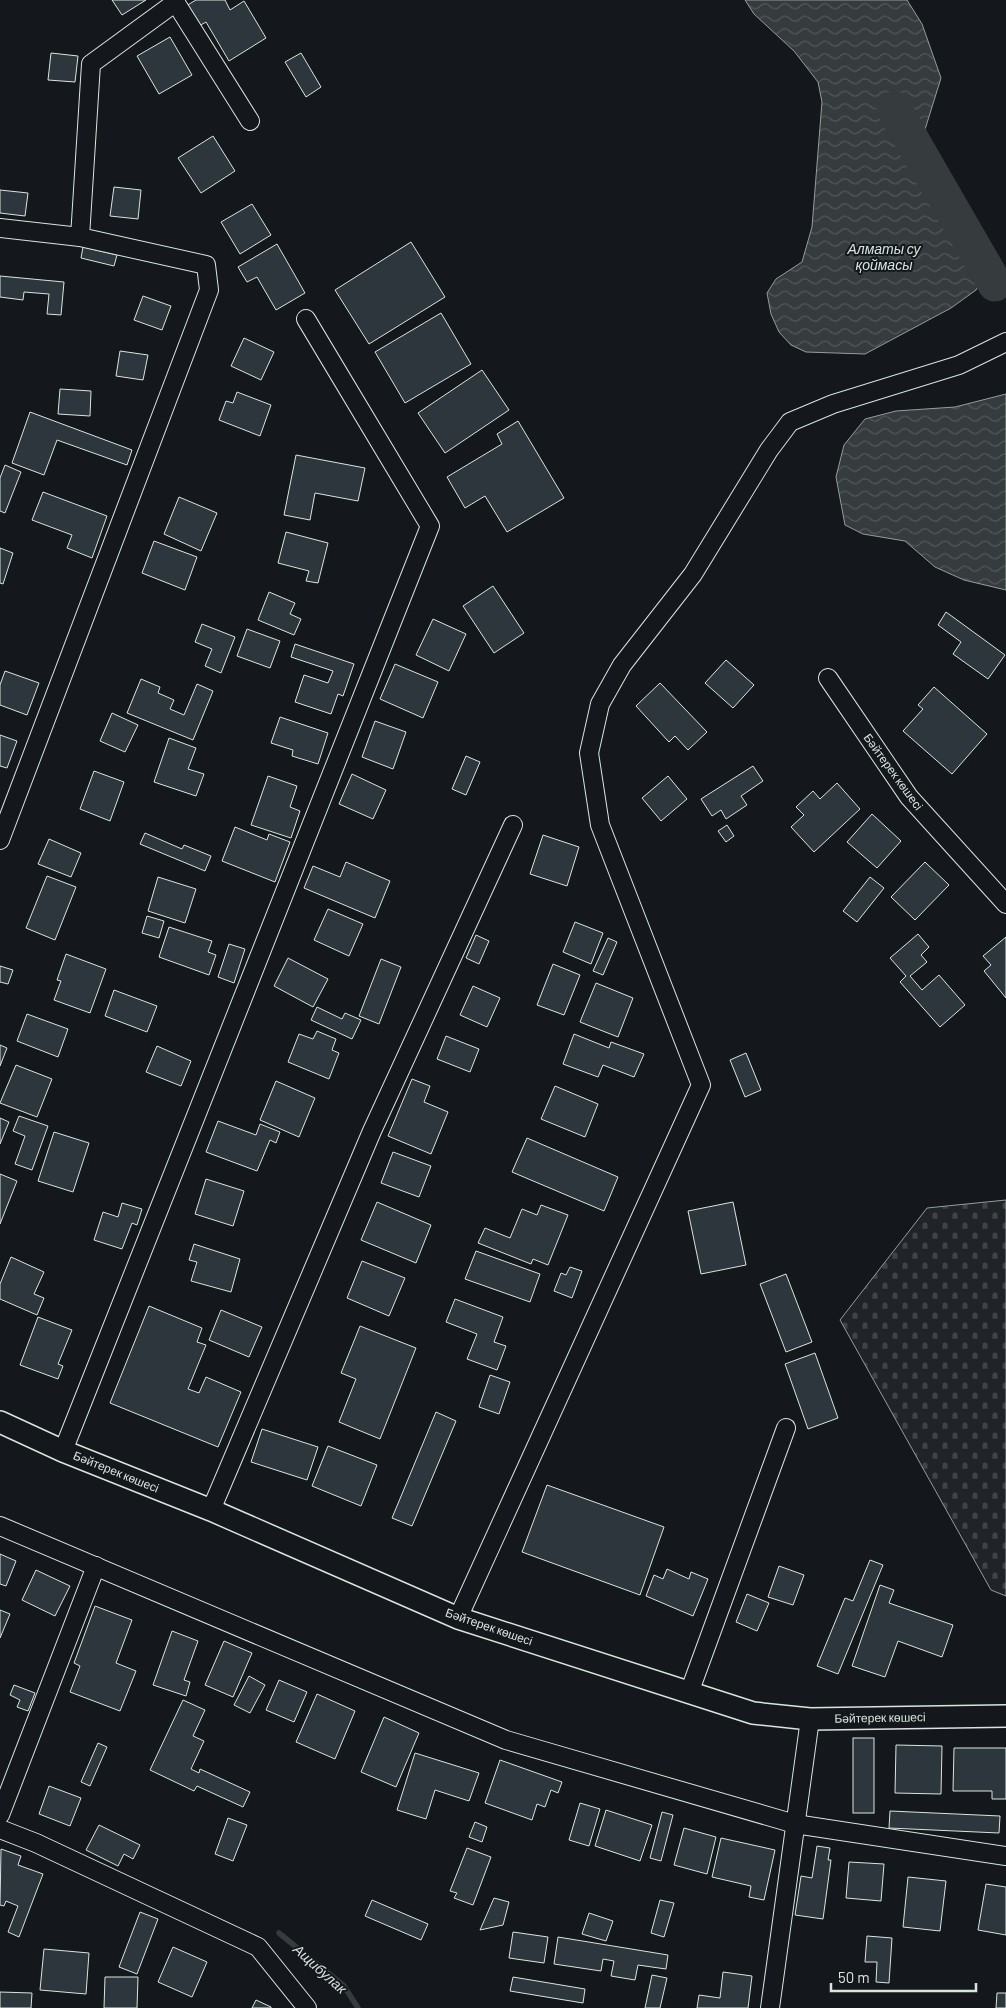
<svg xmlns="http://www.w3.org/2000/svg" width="1006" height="2008" viewBox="0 0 1006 2008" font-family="Barlow,sans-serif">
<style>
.cemetery{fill:url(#cemetery-stones);stroke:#939e99}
.water{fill:url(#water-waves);stroke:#939e99}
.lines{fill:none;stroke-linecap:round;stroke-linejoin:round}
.stream{stroke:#363b3e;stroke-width:5.5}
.river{stroke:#363b3e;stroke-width:35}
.building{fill:#2c363c;stroke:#d8e6dc}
.minor-casing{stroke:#d8e6dc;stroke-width:20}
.tertiary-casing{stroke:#d8e6dc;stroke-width:24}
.minor{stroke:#14181c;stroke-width:18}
.tertiary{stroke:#14181c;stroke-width:21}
.labels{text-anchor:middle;stroke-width:4;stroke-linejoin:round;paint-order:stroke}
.street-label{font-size:12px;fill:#d8e6dc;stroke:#14181c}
.water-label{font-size:14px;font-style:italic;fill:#d8e6dc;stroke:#14181c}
</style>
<defs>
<pattern id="cemetery-stones" width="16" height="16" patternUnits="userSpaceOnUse" patternTransform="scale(1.25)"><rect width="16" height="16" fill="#202428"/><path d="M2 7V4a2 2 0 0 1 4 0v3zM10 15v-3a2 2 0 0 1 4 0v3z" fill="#404447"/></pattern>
<pattern id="water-waves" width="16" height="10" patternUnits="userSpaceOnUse" patternTransform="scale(1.25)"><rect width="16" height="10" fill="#363b3e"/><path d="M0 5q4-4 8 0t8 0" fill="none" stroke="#525759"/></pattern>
</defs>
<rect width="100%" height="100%" fill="#14181c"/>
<polygon class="cemetery" points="1006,1200 1006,1596 991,1590 840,1320 927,1208"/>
<g class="water">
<polygon points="745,0 907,0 922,24 941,78 918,152 929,195 968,217 988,269 976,290 951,308 865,354 806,352 791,345 779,332 771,314 767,293 776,279 802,262 812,227 822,102 818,82 794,51 754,14"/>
<polygon points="1006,394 1006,590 964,580 935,567 905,541 863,534 845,525 836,477 844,445 865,419 896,411 955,407"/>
</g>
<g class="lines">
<polyline class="stream" points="279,1933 344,1986 358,2008"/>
<polyline class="river" points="894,109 995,284"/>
</g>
<g class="building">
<polygon points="112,0 146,0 122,15"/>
<polygon points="196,0 225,0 230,10 244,1 266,38 229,61 206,22 199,26 186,6"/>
<polygon points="170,37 192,75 159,94 137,56"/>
<polygon points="51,53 78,56 75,82 48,80"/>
<polygon points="301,53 321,87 306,97 285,62"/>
<polygon points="213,136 235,171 201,193 178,158"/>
<polygon points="114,187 141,190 138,219 110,216"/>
<polygon points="0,190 28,193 25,216 0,213"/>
<polygon points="252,204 271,235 240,254 221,222"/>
<polygon points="411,242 445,297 369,344 335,290"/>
<polygon points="277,244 305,293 276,310 257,277 247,282 238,267"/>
<polygon points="83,247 117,255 114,266 81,258"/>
<polygon points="0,276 64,282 61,315 47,314 49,294 24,292 23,300 0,297"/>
<polygon points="143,296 171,306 162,330 134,320"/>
<polygon points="441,313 471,364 405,403 375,352"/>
<polygon points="244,338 274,352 261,380 231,366"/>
<polygon points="120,351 148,355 143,380 116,376"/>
<polygon points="482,370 509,410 445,453 418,413"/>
<polygon points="60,389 91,391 90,416 58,414"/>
<polygon points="237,392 271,405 260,436 219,420 226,401 233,403"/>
<polygon points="30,412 132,450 127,465 57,440 44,475 12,463"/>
<polygon points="518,421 564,498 507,532 485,496 465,508 447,477 502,444 497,434"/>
<polygon points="296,455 365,468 358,501 315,493 310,520 284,515"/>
<polygon points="5,465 21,472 5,513 0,511 0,478"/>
<polygon points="43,492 107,516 92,558 67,548 72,535 32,520"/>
<polygon points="179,497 217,513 201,551 164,534"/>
<polygon points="286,532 328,543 318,583 306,581 309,571 278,563"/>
<polygon points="154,541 197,557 185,590 142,573"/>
<polygon points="0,548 13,553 3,584 0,583"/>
<polygon points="493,586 524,633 494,653 463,606"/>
<polygon points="269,592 295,603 290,614 301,619 294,635 258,620"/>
<polygon points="946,612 1005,655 988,679 953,654 961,642 938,625"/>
<polygon points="433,619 466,634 449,671 416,655"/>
<polygon points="202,624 235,637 221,673 205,666 212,649 195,642"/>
<polygon points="247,629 280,641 270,668 237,656"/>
<polygon points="295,644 354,664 343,696 338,694 331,714 295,702 304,675 328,683 333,671 291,657"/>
<polygon points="726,660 754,685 733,708 705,683"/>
<polygon points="395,664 438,682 423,718 380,699"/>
<polygon points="5,671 39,683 27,715 0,705 0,685"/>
<polygon points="141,679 160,687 158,693 174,700 170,709 184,715 197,684 213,691 193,740 127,713"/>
<polygon points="660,683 707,732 688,750 675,736 669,742 636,706"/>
<polygon points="934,687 987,734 952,774 903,731 923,709 918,705"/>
<polygon points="112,713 138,725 125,752 100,741"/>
<polygon points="280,717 328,733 318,764 292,756 293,750 271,743"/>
<polygon points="375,721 406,732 393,769 362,757"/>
<polygon points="0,735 17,741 7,768 0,766"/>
<polygon points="169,738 196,748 188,769 204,774 196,796 154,782"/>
<polygon points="466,756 480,762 466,795 452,789"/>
<polygon points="753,766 763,781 741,796 747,805 726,819 721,810 712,816 701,799"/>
<polygon points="94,771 124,782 110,821 80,809"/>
<polygon points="352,774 386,790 373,819 339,804"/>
<polygon points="268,776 297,786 290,807 300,811 291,838 251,825"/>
<polygon points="668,776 687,799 661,821 642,798"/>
<polygon points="837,783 860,809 814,852 791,827 804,815 796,807 813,791 820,799"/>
<polygon points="872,814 901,841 877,868 847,842"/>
<polygon points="727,825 734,836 726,842 718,831"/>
<polygon points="235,827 267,840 269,834 290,842 275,882 222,861"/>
<polygon points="145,833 182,849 184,845 211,856 205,871 140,844"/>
<polygon points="543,835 579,847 567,886 530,874"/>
<polygon points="49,839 81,853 71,877 38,864"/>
<polygon points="346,862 390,881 375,918 304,888 313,866 340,877"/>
<polygon points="925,862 949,885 915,920 891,897"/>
<polygon points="47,876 76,887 55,940 26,928"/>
<polygon points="158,877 196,889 185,923 148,911"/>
<polygon points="870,877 884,888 857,922 843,911"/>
<polygon points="328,909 363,924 349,956 314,940"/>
<polygon points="147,916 164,921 159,938 142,933"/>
<polygon points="575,922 603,933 591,964 563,952"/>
<polygon points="169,927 212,941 208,952 216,955 209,975 159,957"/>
<polygon points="918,934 929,947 921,955 927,962 910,976 922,990 939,975 965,1005 940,1027 900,982 906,976 890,958"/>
<polygon points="476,935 489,941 479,964 466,958"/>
<polygon points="1006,937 1006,998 984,971 991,965 983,956"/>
<polygon points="608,938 617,942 603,975 593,971"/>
<polygon points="229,944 245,949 234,983 218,977"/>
<polygon points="66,954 106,969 90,1013 54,1000 61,981 57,980"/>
<polygon points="288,958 328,979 313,1007 274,986"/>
<polygon points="381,959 401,967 379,1024 359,1016"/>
<polygon points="553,964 580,975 564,1015 537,1005"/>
<polygon points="0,966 13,970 8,984 0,982"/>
<polygon points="596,983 633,998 618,1037 580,1022"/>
<polygon points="473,986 500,998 487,1027 460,1015"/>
<polygon points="114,990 157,1006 147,1032 105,1016"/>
<polygon points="317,1007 342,1019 345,1013 361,1020 352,1039 311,1020"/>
<polygon points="27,1014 68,1029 58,1057 17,1041"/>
<polygon points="317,1031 336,1039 332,1050 339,1053 329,1079 288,1062 299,1034 313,1039"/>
<polygon points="574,1034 609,1048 611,1042 644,1054 634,1077 603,1065 598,1077 563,1064"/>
<polygon points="446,1036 479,1049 470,1072 437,1059"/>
<polygon points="0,1045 7,1048 0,1066"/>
<polygon points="157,1046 191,1061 181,1086 146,1072"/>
<polygon points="746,1053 761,1090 745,1097 730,1060"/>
<polygon points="16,1065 52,1079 37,1117 0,1103"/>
<polygon points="412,1079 430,1086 424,1102 448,1112 431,1154 388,1136"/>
<polygon points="276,1081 315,1098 299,1137 260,1120"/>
<polygon points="555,1086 598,1104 585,1137 541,1119"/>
<polygon points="19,1116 48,1126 32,1170 15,1164 25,1136 13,1131"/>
<polygon points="0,1118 9,1122 0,1144"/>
<polygon points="218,1121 256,1135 260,1124 280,1132 276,1143 270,1140 257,1171 206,1152"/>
<polygon points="54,1132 89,1143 73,1192 38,1181"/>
<polygon points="527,1138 618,1177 604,1211 512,1172"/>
<polygon points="393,1152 431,1166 419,1197 381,1183"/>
<polygon points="0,1174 17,1181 0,1224"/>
<polygon points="206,1179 244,1191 233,1226 195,1214"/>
<polygon points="377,1202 431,1225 416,1263 361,1240"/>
<polygon points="733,1202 746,1265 701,1274 688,1211"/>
<polygon points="122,1203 142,1209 137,1225 132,1223 122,1249 94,1240 103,1212 118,1217"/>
<polygon points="541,1205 568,1215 548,1265 533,1259 531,1264 478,1243 485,1228 510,1238 522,1209 537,1215"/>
<polygon points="194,1244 240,1259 231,1292 191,1281 197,1262 189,1260"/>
<polygon points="476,1251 540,1274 530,1302 465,1279"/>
<polygon points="11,1257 44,1272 34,1294 44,1298 37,1315 0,1299 0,1284"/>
<polygon points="362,1261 405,1278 389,1316 347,1298"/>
<polygon points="570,1267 582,1271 572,1298 554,1291 561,1273 566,1275"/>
<polygon points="786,1274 812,1342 786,1352 760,1284"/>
<polygon points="455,1299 503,1317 494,1342 506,1346 497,1370 467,1359 477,1334 446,1322"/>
<polygon points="149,1306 202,1328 197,1342 206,1345 188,1389 199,1393 206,1377 241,1392 218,1447 110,1403"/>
<polygon points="221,1310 262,1327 249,1357 209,1340"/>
<polygon points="38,1317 72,1330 58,1364 63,1366 58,1379 20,1365"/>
<polygon points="360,1326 416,1348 380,1439 339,1422 356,1379 341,1373"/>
<polygon points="815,1353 838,1418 808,1429 785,1364"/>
<polygon points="490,1375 510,1382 499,1414 479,1407"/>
<polygon points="436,1412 456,1421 412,1526 392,1518"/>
<polygon points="262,1429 318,1447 307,1480 251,1462"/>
<polygon points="328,1446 377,1465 361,1506 312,1486"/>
<polygon points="547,1485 664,1527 640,1595 522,1552"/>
<polygon points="0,1554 16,1561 6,1586 0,1584"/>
<polygon points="870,1560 883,1565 838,1674 817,1666 845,1598 853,1601"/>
<polygon points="779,1566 804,1575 793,1605 768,1597"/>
<polygon points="667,1569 689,1579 691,1572 708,1579 693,1616 646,1596 654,1575 663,1579"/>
<polygon points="36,1570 70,1586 55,1616 22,1600"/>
<polygon points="880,1585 894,1590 889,1603 953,1625 942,1657 898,1641 885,1677 852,1666"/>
<polygon points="747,1594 769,1603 757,1631 736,1622"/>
<polygon points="95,1606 132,1620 116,1663 136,1671 120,1711 70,1692 80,1666 74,1663"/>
<polygon points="0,1610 10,1614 0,1638"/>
<polygon points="172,1631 198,1641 184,1680 190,1682 186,1696 153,1685"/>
<polygon points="224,1641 252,1653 233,1697 205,1685"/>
<polygon points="249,1676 265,1685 250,1713 234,1705"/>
<polygon points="279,1680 307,1692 294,1722 266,1710"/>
<polygon points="14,1685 35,1693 28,1711 17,1707 20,1700 10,1695"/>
<polygon points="317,1694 355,1711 335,1759 296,1742"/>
<polygon points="183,1700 205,1710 193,1736 204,1741 191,1769 199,1773 200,1769 250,1792 243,1807 197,1786 194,1791 150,1770"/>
<polygon points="384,1717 419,1733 396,1787 361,1772"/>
<rect x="853" y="1738" width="21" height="75"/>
<polygon points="98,1743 107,1747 90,1786 81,1782"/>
<polygon points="896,1745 942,1746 941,1794 895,1793"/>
<polygon points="954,1748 1006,1748 1006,1799 992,1799 992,1791 953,1791"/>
<polygon points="415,1753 479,1773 469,1801 435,1790 426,1819 397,1810"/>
<polygon points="500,1760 562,1782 558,1793 551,1790 545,1807 537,1804 532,1820 485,1803"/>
<polygon points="49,1786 81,1798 70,1826 39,1814"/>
<polygon points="580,1803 600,1809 589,1846 569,1840"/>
<polygon points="606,1810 652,1825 640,1861 595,1846"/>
<polygon points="890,1811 1000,1816 999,1833 889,1828"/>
<polygon points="662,1812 673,1815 661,1861 650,1858"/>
<polygon points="228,1818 247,1825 233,1861 215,1854"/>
<polygon points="475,1822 487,1827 482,1842 469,1837"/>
<polygon points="99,1825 140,1845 133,1859 124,1854 118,1866 86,1850"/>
<polygon points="684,1828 716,1837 707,1874 674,1865"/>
<polygon points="721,1838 775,1850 764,1900 749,1897 751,1886 712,1877"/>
<polygon points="817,1846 830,1848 828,1860 831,1860 823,1919 795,1915 801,1876 812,1878"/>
<polygon points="467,1848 491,1857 473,1905 454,1898 457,1893 450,1891"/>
<polygon points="1,1849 21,1856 18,1865 43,1874 19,1937 8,1932 18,1906 6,1901 4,1906 0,1905"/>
<polygon points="849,1862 884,1864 881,1901 846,1898"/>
<polygon points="908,1877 946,1881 940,1931 903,1927"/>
<polygon points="986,1884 1006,1887 1006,1935 978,1930"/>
<polygon points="494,1898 509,1902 503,1925 480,1930"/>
<polygon points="372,1900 428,1924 421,1940 365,1916"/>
<polygon points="660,1900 674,1903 664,1937 651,1933"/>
<polygon points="140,1912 158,1919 137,1974 119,1967"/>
<polygon points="589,1913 613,1921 606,1941 582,1934"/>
<polygon points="513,1932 548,1937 544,1963 509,1958"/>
<polygon points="867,1936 892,1938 889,1983 876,1982 877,1962 865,1962"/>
<polygon points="558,1937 668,1955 666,1969 638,1965 635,1980 611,1976 614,1961 603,1959 601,1971 554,1964"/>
<polygon points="173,1947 207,1962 192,1997 158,1982"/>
<polygon points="44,1949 89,1953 86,1994 40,1990"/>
<polygon points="723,1972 752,1976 748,2008 697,2008 699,1995 720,1998"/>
<polygon points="652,1975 667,1978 660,2008 645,2008"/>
<polygon points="105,1977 138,1977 137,2008 104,2008"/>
<polygon points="513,1977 585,1989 583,2003 510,1991"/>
<polygon points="0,1992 32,1993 31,2008 0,2008"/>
<polygon points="997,1993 1006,1993 1006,2008 996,2008"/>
<polygon points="256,2000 271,2007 271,2008 252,2008"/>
</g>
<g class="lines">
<g class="minor-casing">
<g id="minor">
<polyline points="174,0 250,121"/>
<polyline points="0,228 80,237"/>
<polyline points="828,678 909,797 1006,904"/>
<polyline points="0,840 209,290 206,265 80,237 91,64 176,2"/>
<polyline points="63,1451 430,526 306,319"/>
<polyline points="211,1510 372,1131 513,825"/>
<polyline points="0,1526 506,1740 795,1824 1006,1856"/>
<polyline points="458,1618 701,1085 600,825 589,753 600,704 622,665 693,574 769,450 790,422 833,404 959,365 1006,342"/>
<polyline points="689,1693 786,1428"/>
<polyline points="0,1815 96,1566"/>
<polyline points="0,1829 36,1843 258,1947 307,2008"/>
<polyline points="770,2008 810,1719"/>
</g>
</g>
<g class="tertiary-casing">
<polyline id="tertiary" points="0,1422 63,1451 211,1510 458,1618 753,1713 810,1719 1006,1716"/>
</g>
<use href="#minor" class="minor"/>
<use href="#tertiary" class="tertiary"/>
</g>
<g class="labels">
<g class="street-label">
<text transform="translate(893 772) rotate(54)" y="4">Бәйтерек көшесі</text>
<text transform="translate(116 1472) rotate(22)" y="4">Бәйтерек көшесі</text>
<text transform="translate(489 1627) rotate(19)" y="4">Бәйтерек көшесі</text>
<text transform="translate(880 1718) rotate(-1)" y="4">Бәйтерек көшесі</text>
</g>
<g class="water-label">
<text x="884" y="254">Алматы су<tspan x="884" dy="16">қоймасы</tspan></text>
<text transform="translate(320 1969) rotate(42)" y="5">Ащибулак</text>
</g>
</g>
<path d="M831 1983v8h145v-8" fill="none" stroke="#d8e6dc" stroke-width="2.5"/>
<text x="838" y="1983" font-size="15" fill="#d8e6dc" stroke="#14181c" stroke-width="4" paint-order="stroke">50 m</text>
</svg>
